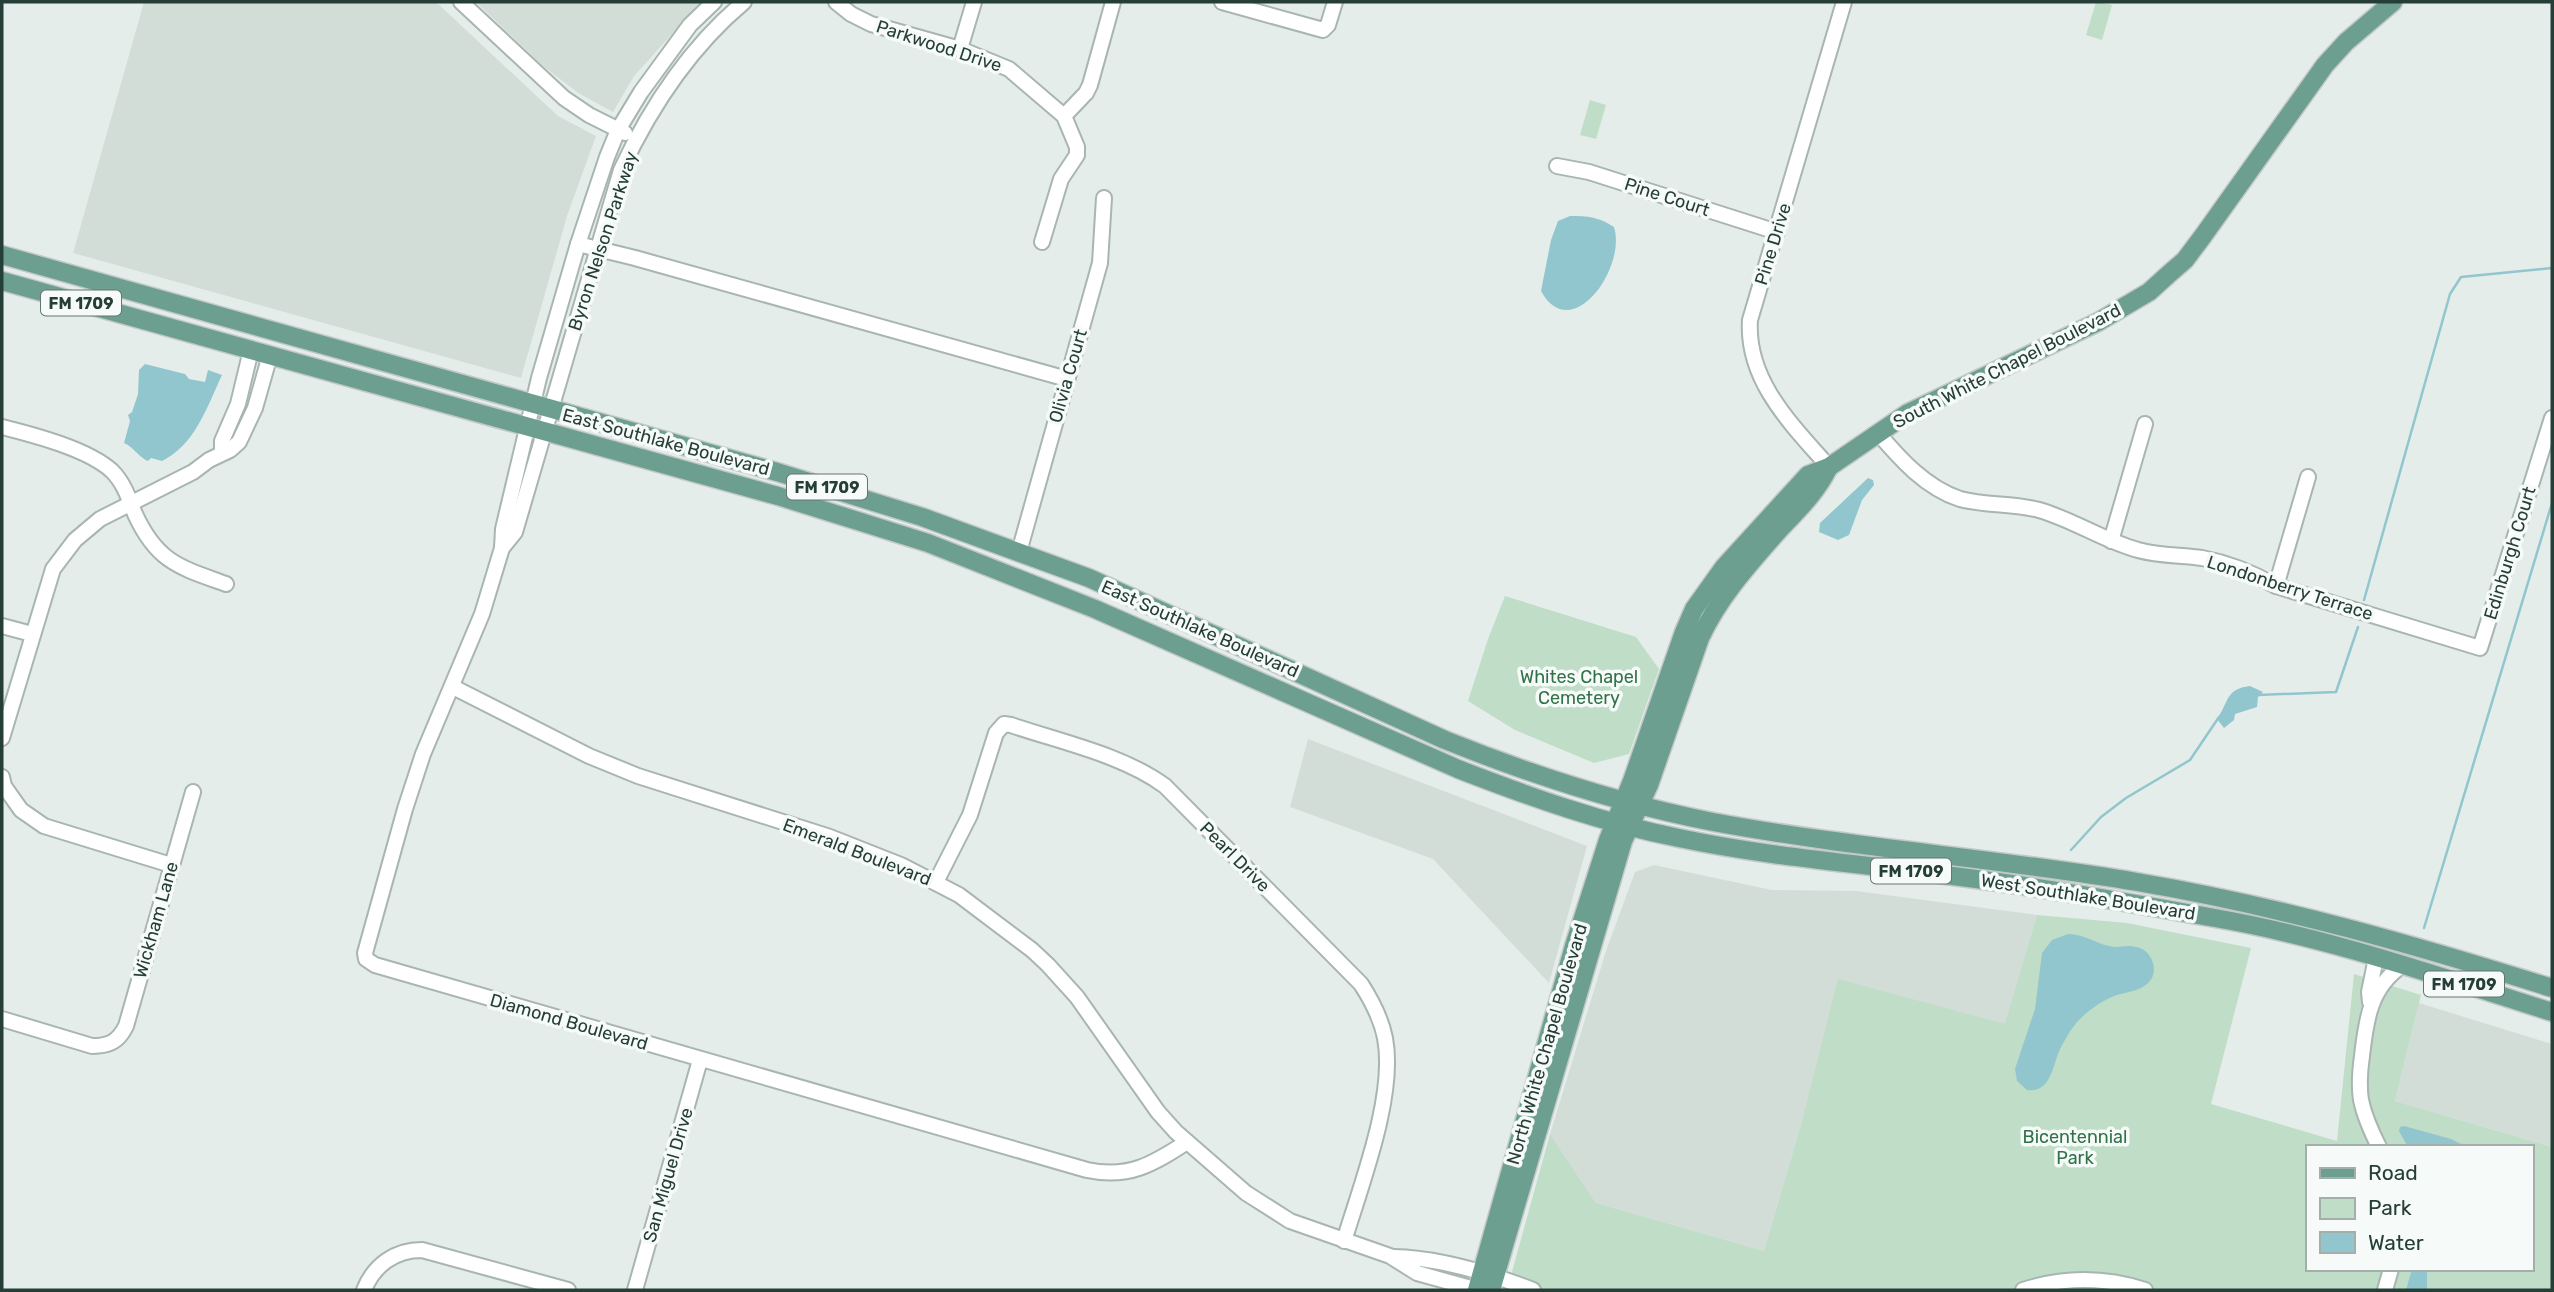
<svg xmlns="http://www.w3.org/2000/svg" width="2554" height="1292" viewBox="0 0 2554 1292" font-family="Rubik,sans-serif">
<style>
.built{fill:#d3ddd8}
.green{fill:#c0ddc7;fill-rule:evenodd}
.water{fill:#92c6ce}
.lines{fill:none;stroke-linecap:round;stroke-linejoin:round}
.stream{stroke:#92c6ce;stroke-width:2.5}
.minor-casing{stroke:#a8b5b1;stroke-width:18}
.major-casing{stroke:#c2c9c7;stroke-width:21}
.minor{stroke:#fff;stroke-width:14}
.major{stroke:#6d9f91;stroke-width:18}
.labels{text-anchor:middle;stroke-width:7;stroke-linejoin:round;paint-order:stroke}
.shield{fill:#f6faf8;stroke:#647671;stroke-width:2}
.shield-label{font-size:16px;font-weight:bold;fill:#253e37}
.street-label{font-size:18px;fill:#253e37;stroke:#f6faf8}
.park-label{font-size:18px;fill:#327249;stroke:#f6faf8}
</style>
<rect width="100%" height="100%" fill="#e5edea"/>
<g class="built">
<polygon points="144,2 436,2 558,116 596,136 567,216 521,378 73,253"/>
<polygon points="476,2 701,2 634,76 613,112 578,93 542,65"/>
<polygon points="1308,739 1587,846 1549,983 1433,859 1290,807"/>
<polygon points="1654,865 1772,890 1856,891 2037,915 2006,1024 1802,1121 1764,1251 1596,1203 1550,1134 1606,951 1635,872"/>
<polygon points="2419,1003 2552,1044 2552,1147 2395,1101"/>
</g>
<g class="green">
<polygon points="2096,2 2112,5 2102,40 2086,35"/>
<polygon points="1590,100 1606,105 1596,139 1580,135"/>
<polygon points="1505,596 1636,637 1659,669 1629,754 1594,763 1515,730 1468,701 1488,639"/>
<path d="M2037,915L2127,923L2251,948L2211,1104L2337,1141L2354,974L2421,995L2395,1101L2552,1147V1290H1507L1550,1134L1596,1203L1764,1251L1802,1121L1838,979L2005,1024ZM2307,1147H2531V1269H2307Z"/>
</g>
<g class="water">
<path d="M1570,216C1588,216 1599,217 1614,227C1627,268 1571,346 1541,291L1551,240L1558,221Z"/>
<path d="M145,364L185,374L189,379L205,382L208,370L222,375C207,407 195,445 162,461L151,458L148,461C138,457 134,447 124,443L130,421L128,415L132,412L138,394L139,370Z"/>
<polygon points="1868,478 1873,480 1874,485 1862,500 1849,535 1838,540 1819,532 1820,523"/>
<path d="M2250,686L2263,692L2258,697L2257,707L2235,714L2234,720L2224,728L2217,719C2229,702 2225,689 2250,686Z"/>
<path d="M2068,934C2085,934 2098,945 2114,947C2121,947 2129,945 2136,947C2152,949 2161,973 2147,984C2139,991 2127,992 2117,995C2100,1001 2081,1015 2071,1030C2066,1038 2061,1046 2058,1054C2052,1070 2049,1093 2027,1090L2017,1081L2015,1069L2035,1009L2042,953L2052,940Z"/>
<polygon points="2404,1126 2451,1139 2467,1147 2408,1147 2399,1131 2400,1127"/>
<polygon points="2412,1269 2427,1269 2427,1290 2406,1290"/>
</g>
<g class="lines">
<g class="stream">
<polyline points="2364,600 2450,294 2461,277 2552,268"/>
<polyline points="2258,695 2336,692 2358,627"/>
<polyline points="2071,850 2101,817 2126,798 2190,760 2219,717"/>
<polyline points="2424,928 2552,503"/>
</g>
<g class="minor-casing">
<g id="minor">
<polyline points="461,2 564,98 589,115 625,133"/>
<path d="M714,2L690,25L641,92L618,130L607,157L578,244L539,378L503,529L502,548L482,614L423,754L405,809L365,953L366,959L375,965L1087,1170C1129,1179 1153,1164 1187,1142"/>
<polyline points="836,2 851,14 871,24 960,49 1009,69 1064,116 1077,147 1077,155 1061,179 1042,242"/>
<polyline points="1222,2 1323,30 1328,25 1335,2"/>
<polyline points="960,49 974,2"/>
<polyline points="1064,116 1086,93 1090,85 1113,2"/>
<polyline points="1557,166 1589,172 1777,232"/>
<polyline points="578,244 635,258 1067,379"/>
<path d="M2,427C34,435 88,449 112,471C124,483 129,499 135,514C157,562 179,567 226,584"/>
<path d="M1878,433C1900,459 1926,488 1960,499C1986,506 2014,503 2039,510C2074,520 2104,541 2138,550C2159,556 2181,555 2202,558C2229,563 2253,573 2276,586L2480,648L2552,418"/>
<polyline points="222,453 222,441 238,404 251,350"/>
<path d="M1829,467C1791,424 1746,380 1750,320L1844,2"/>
<polyline points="2111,541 2145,424"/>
<path d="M502,548L515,532L621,170C651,106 689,48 744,2"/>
<polyline points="1019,552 1100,263 1104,198"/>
<polyline points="2276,586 2308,477"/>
<polyline points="2,626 32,634"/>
<polyline points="453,687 589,756 638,776 830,837 901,865 959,895 1032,950 1048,965 1077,997 1158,1112 1176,1132 1246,1193 1290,1221 1390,1256 1417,1273 1478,1290"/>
<polyline points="2,738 53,569 75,540 100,519 193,472 209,460 230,450 239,442 255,408 270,355"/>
<polyline points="2,777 4,786 21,810 44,826 171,865"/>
<path d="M936,882L970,815L996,733L1004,724L1011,725C1061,742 1123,755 1165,786L1361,984C1372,1001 1381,1018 1385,1038C1396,1095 1361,1185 1344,1241"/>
<polyline points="2370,1002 2369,992 2376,958"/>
<path d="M2,1019L92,1046C109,1046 118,1042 126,1026L193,792"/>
<path d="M2379,1147C2372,1133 2364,1115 2361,1100C2359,1087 2360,1070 2362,1056C2366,1020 2370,987 2403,965"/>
<path d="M1394,1257C1441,1258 1489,1273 1533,1290"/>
<path d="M364,1290C374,1265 395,1250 422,1250L568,1290"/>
<polyline points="635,1290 700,1060"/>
<path d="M2023,1290C2063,1277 2105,1277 2145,1290"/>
<polyline points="2385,1290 2391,1269"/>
</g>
</g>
<g class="major-casing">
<g id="major">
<path d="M2,255L777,472L922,517L1089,578L1445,740C1532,775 1621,804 1713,822C1853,848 1996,858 2137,882C2279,906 2415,945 2552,988"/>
<path d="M2,281L778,496L928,543L1095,609L1458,769C1530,797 1603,823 1679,838C1769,857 1862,864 1953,876C2040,887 2128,902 2215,918C2330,938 2441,977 2552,1012"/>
<polyline points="1477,1290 1574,946 1608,840 1632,781 1684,632 1694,609 1724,567 1808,475 1829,467 1908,413 2098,322 2149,292 2170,273 2185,260 2203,236 2325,65 2346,42 2393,2"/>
<path d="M1491,1290L1623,841L1649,785L1700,638C1719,597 1749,564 1779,530C1799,509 1816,493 1829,467"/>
</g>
</g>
<use href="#minor" class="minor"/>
<use href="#major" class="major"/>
</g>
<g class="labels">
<g class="shield">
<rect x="41" y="290.5" width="80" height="25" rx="5"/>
<rect x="787" y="474.5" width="80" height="25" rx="5"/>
<rect x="1871" y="858.5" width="80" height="25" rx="5"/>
<rect x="2424" y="971.5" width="80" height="25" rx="5"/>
</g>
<g class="shield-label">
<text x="81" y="309">FM 1709</text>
<text x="827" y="493">FM 1709</text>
<text x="1911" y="877">FM 1709</text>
<text x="2464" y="990">FM 1709</text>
</g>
<g class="street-label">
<text transform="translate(939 46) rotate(18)" y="6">Parkwood Drive</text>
<text transform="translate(1667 197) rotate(18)" y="6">Pine Court</text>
<text transform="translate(603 241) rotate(-72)" y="6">Byron Nelson Parkway</text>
<text transform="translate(1773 244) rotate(-73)" y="6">Pine Drive</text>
<text transform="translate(2007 366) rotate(-27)" y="6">South White Chapel Boulevard</text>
<text transform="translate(1068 376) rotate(-74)" y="6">Olivia Court</text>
<text transform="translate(666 442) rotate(15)" y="6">East Southlake Boulevard</text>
<text transform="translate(2510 553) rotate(-73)" y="6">Edinburgh Court</text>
<text transform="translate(2290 588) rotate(18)" y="6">Londonberry Terrace</text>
<text transform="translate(1200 629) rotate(24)" y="6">East Southlake Boulevard</text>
<text transform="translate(857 852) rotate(21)" y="6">Emerald Boulevard</text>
<text transform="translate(1235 857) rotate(45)" y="6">Pearl Drive</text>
<text transform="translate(2088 897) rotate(9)" y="6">West Southlake Boulevard</text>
<text transform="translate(156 920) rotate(-74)" y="6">Wickham Lane</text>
<text transform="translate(569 1022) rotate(16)" y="6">Diamond Boulevard</text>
<text transform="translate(1547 1044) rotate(-74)" y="6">North White Chapel Boulevard</text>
<text transform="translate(668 1175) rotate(-74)" y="6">San Miguel Drive</text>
</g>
<g class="park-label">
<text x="1579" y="683">Whites Chapel<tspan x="1579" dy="21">Cemetery</tspan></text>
<text x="2075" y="1143">Bicentennial<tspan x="2075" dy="21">Park</tspan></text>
</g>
</g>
<rect width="2554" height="1292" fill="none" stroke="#253e37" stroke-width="7"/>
<rect x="2306" y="1145" width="228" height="126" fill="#f6faf8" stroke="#a2afab" stroke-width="2"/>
<rect x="2320" y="1168" width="35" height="10" fill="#6d9f91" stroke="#a2afab" stroke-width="2"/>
<text x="2368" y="1180" font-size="21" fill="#253e37">Road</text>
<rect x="2320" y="1198" width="35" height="21" fill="#c0ddc7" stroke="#a2afab" stroke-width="2"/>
<text x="2368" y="1215" font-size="21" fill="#253e37">Park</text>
<rect x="2320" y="1232" width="35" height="21" fill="#92c6ce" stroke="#a2afab" stroke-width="2"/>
<text x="2368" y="1250" font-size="21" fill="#253e37">Water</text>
</svg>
